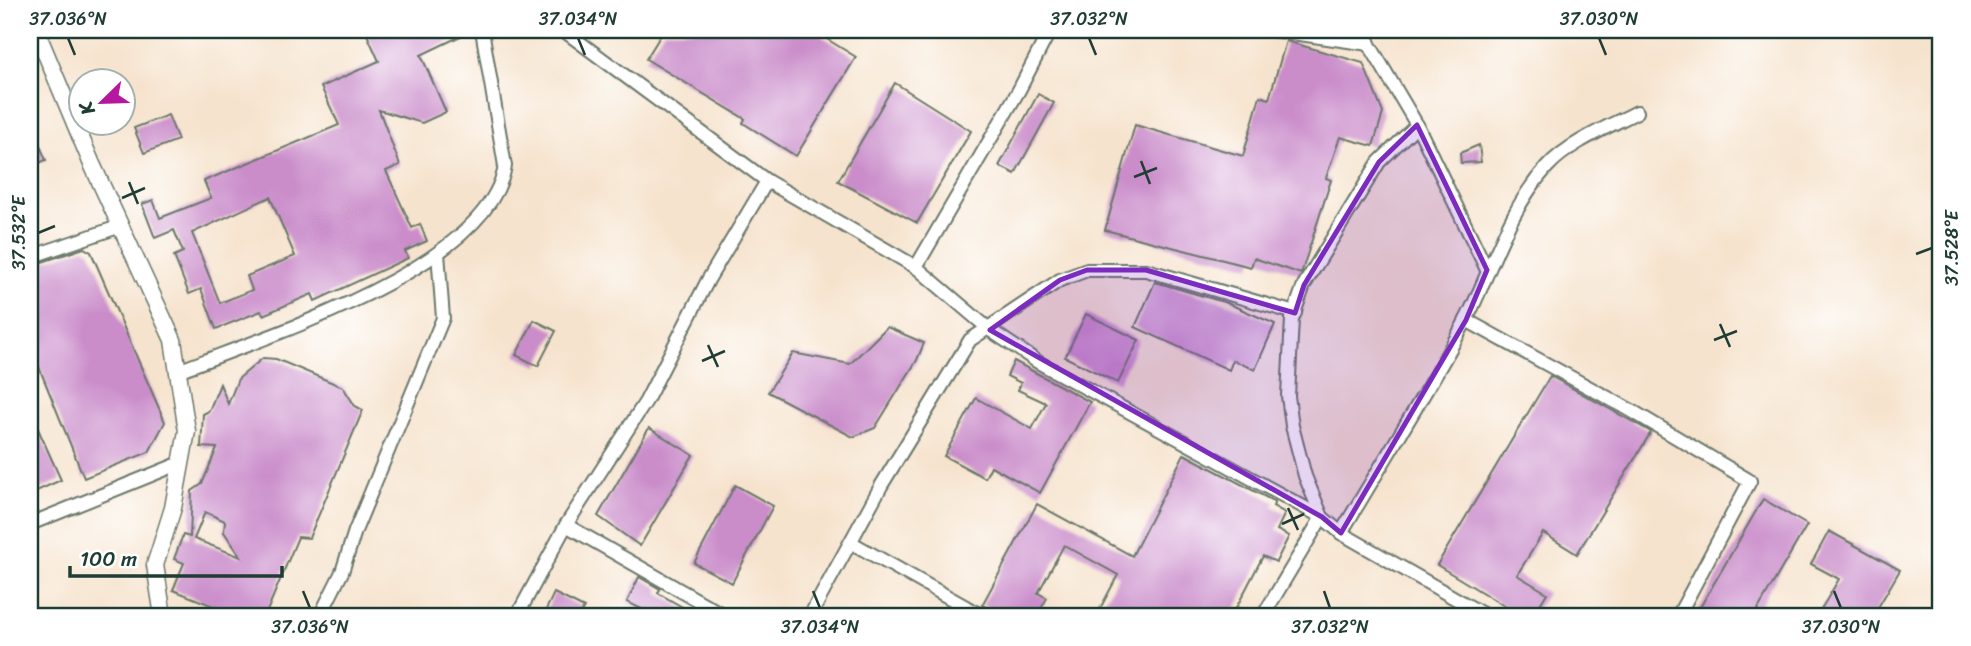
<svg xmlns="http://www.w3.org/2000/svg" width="1971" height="646" viewBox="0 0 1971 646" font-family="Sriracha,sans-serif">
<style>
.building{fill:#ca8dca;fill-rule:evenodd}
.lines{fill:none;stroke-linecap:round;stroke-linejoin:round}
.minor-casing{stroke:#6a776a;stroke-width:16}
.tertiary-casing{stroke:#6a776a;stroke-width:19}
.minor{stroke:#fff;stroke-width:12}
.tertiary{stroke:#fff;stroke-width:16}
.marked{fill:#7b2cbf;fill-opacity:0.2;stroke:#7b2cbf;stroke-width:5;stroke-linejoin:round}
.ticks{fill:none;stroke:#1f3d34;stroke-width:2.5}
.neatline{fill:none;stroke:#1f3d34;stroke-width:2.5}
.ticks-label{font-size:18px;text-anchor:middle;fill:#1f3d34}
</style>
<rect width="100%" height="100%" fill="#fff"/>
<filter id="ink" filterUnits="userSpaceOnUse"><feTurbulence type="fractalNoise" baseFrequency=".0143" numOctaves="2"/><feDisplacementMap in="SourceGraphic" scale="14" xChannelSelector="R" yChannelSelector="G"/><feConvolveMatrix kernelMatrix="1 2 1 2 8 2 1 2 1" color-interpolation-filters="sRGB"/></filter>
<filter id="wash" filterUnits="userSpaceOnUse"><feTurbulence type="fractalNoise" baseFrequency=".00686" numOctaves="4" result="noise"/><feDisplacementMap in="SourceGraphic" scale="28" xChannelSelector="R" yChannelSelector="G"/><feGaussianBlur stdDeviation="1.57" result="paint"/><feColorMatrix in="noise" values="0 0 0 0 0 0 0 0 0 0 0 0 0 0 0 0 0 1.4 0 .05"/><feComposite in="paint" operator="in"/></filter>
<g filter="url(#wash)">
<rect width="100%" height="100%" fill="#f6e3cd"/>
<g id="blocks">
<g class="building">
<path d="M365,30H473L421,55L446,112L422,123L379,110L400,165L386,171L412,228L420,224L427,241L405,251L408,258L315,301L312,294L263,315L261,311L216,329L201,289L189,294L174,256L183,252L174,230L155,238L142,204L153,200L160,218L211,198L204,181L339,125L321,87L379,61ZM270,197L295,256L247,276L252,290L220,303L192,233Z"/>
<polygon points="664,30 812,30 856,57 796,156 743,123 745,119 646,59"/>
<polygon points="1286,41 1363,63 1383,113 1373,146 1340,137 1326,178 1331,180 1301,274 1254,258 1251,267 1105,230 1135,125 1243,156 1260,96 1269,99"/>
<polygon points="895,83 971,131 917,223 838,181"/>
<polygon points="1038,94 1054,103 1015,174 999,166"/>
<polygon points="168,115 178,140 144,153 134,128"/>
<polygon points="30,122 46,160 30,167"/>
<polygon points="1479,145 1481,162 1461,163 1460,153"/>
<polygon points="84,248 91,252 165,422 149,452 84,478 30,345 30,266"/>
<polygon points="1155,282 1227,303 1275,324 1255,370 1233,360 1229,370 1135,327"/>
<polygon points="1086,314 1139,340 1118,383 1065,357"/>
<polygon points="534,320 556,331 538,366 516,355"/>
<polygon points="887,327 924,343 917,360 875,428 853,437 768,392 793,353 850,364"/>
<path d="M263,358L276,359L343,387L355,406L363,410L309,538L298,537L265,616H229L231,613L173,590L184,563L174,559L183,535L190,537L192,491L202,484L217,448L201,447L203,414L209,411L220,384L228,404L238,379ZM205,512L225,521L224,532L241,557L194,539Z"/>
<polygon points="1014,361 1090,402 1040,493 991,466 985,478 944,456 976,398 1032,429 1046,403 1018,390 1021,383 1007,376"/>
<polygon points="1550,376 1651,432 1577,554 1543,533 1517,575 1547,593 1533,616 1521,616 1437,565"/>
<polygon points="30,411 61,480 30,494"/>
<polygon points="649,428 693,455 640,546 598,516"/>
<polygon points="1184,454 1275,502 1273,506 1285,513 1277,530 1289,536 1276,562 1263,556 1232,616 1096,616 1118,575 1064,545 1038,593 1047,598 1037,616 1003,616 982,605 1037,504 1132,556"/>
<polygon points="735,485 773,506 732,583 694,563"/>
<polygon points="1763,499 1807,525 1754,616 1695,616"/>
<polygon points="1829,531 1900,570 1873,616 1817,616 1839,579 1811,564"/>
<polygon points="639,577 660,589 658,593 698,616 656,616 627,602"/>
<polygon points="554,593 584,608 579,616 543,616"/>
</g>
</g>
</g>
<g filter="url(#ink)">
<use href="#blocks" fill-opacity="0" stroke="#6a776a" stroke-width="2"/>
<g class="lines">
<g class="minor-casing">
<g id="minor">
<polyline points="563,30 767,181 916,267 990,330 1038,362 1322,517 1263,616"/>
<polyline points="1272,30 1369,44"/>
<polyline points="1365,30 1369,44 1417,125 1487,270"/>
<polyline points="1417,125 1379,162 1304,285 1292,319 1288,396 1292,426 1305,476 1322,517 1341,533 1486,616"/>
<polyline points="30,257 121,226"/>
<polyline points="916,267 1019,90 1050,30"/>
<polyline points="1466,320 1632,411 1750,481 1678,616"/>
<path d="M178,371C265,337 488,268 505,166L482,30"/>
<polyline points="30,524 181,463"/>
<polyline points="566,525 725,616"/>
<path d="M1341,533C1382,463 1426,394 1465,322C1491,272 1507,211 1547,167C1567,144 1610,126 1637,112"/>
<polyline points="852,543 982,616"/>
<polyline points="320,616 342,572 355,531 443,318 438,253"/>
<polyline points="517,616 566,525 646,401 708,280 767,181"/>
<polyline points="810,616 881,486 970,340 1060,280 1087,270 1146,270 1295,313"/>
</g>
</g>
<g class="tertiary-casing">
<polyline id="tertiary" points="36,30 91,162 173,340 187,431 173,508 155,565 163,616"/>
</g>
<use href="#minor" class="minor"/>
<use href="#tertiary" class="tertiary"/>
</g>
</g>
<path class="marked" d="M1417,125L1487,270L1466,320L1341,533L1322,517L990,330L1060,280L1087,270H1146L1295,313L1304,285L1379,162Z"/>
<path class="ticks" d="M68,38L75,55M578,38L585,55M1089,38L1096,55M1599,38L1606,55M1141,161L1150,184M1134,177L1157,168M129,182L138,204M122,198L145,188M38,233L55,226M1916,254L1932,248M1720,324L1730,347M1714,340L1737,331M708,345L718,367M702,361L725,351M1288,508L1298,530M1282,524L1304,514M303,591L310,608M813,591L820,608M1324,591L1330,608M1834,591L1841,608"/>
<rect width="1971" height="646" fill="none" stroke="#fff" stroke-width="77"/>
<g transform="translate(102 102) rotate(247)"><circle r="33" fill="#ffffff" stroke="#a5b1ae" stroke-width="2"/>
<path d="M0-5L12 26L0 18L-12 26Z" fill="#b5179e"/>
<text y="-10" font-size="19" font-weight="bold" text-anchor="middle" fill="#1f3d34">K</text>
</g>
<path d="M70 566v10h212v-10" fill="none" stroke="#1f3d34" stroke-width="3.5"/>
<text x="80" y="566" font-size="21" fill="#1f3d34" stroke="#ffffff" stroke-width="5" paint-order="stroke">100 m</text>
<rect x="38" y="38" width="1894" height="570" class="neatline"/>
<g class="ticks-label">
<text x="68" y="25">37.036°N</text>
<text x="578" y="25">37.034°N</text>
<text x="1089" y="25">37.032°N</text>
<text x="1599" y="25">37.030°N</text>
<text transform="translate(19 233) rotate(-90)" y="6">37.532°E</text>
<text transform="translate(1952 248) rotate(-90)" y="6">37.528°E</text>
<text x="310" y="633">37.036°N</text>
<text x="820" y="633">37.034°N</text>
<text x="1330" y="633">37.032°N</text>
<text x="1841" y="633">37.030°N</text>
</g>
</svg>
